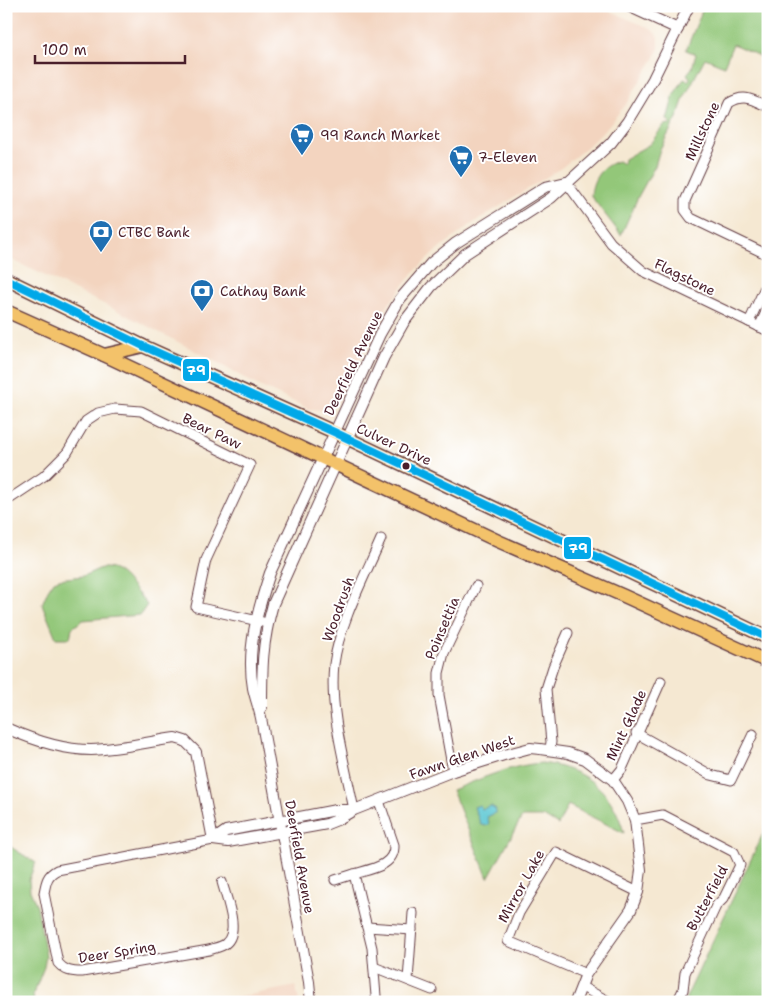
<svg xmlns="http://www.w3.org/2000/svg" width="774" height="1008" viewBox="0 0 774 1008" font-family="'Shantell Sans',sans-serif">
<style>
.built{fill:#f3d4bf}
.green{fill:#93c779;stroke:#6e7352}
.water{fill:#5cc8d4;stroke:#537480}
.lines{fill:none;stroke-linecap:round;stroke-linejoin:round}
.minor-casing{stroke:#643d44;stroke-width:11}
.tertiary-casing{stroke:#643d44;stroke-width:12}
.primary-casing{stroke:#643d44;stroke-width:15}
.minor{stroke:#fff;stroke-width:9}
.tertiary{stroke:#fff;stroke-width:10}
.primary{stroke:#f3c26a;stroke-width:12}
.bus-1-casing{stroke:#fff;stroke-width:11}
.bus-1{stroke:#04a8e8;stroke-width:8}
.bus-dot{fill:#4a1f2b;stroke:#fff;stroke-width:2}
.labels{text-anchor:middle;stroke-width:4;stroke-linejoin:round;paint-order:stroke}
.street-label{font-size:14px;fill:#4a1f2b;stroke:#fff}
.poi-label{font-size:14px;fill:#4a1f2b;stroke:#fff;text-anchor:start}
.line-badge{stroke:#fff;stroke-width:2}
.badge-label{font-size:14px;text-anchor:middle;font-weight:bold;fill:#fff}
</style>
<rect width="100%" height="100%" fill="#fff"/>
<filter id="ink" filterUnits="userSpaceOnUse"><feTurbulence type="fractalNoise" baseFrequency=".02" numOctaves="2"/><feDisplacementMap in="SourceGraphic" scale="10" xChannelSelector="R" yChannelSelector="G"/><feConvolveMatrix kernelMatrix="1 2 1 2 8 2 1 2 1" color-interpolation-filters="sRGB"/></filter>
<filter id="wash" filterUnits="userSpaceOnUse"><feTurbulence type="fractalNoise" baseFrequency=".0096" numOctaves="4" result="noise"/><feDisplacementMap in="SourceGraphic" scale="20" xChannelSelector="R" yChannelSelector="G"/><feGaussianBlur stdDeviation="1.12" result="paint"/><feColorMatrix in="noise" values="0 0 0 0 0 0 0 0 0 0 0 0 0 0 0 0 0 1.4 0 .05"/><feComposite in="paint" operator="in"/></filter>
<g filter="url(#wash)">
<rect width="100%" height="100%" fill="#f5e8d2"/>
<g class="built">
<polygon points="6,6 599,6 651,29 657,35 659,41 659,48 655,57 626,104 609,125 588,146 561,168 473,223 436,251 413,273 387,307 375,327 342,396 331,408 323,410 309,409 253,383 211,359 118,311 6,257"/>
<polygon points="296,986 299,1002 213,1002"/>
</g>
<g class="green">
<path d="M704,6H768V60L733,44L724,66L705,58L684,98L677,118L660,149L655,166L638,197L621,235L591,196C592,179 601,166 618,161L623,164L624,159L650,144L664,125L670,124V121L667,120L674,94L684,79L688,81L690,78L687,74L692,68L696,54L686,50Z"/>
<path d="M101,568C117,567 124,577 134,589C138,594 143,599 147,605L140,615L83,620L72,628L70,638H56L42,604L48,590L54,581L59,579L83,576Z"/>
<path d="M542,763C585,769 613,790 624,833L568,805L558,825L545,817H522L488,878L452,790C481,779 510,765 542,763Z"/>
<polygon points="768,823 768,1002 684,1002"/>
<polygon points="6,844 36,863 34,866 29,880 30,891 37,906 46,956 44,967 33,995 34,1002 6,1002"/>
</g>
<polygon class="water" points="480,805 482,809 491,806 496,809 495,813 487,817 489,823 486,826 481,825 474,807"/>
</g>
<g filter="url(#ink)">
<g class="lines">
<g class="minor-casing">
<g id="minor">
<path d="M768,107C753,100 745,93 729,103L685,201V210L691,218L768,255"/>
<polyline points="566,182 611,243 643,271 768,331"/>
<polyline points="749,322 768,281"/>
<polyline points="759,327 768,308"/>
<polyline points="6,499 11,498 44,476 67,453 86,421 98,413 115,409 141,411 250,465 206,560 196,607 267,623"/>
<polyline points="636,733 711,775 731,780 753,734"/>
<polyline points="550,749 551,742 546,689 553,667 568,633"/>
<polyline points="453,771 439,695 439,673 444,653 476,586"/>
<polyline points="613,780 622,769 661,681"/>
<path d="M354,810C345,763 329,711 334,664C339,624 365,576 381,539"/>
<polyline points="635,820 663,815 734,852 740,865 724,898 716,906 685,973 683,990 677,1002"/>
<path d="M213,840L57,870C47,875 46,882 44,893L58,963C65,971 71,972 82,972L209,950C214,948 221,947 225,944C241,932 226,898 222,882"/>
<polyline points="335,880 354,874"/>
<polyline points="367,927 412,930"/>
<polyline points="374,967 432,990"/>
<polyline points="586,974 508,941 519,913 556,852 638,892"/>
<polyline points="408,980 413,913"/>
<polyline points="582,987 610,1002"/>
<path d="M376,996L372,948L354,874C371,869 395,866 394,845L379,801"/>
</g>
</g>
<g class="tertiary-casing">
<g id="tertiary">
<polyline points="628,6 678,29"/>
<path d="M262,707C262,668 262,643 273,604L384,357L404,322L431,287L465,254L551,198L611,143L627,122L653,79L689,6"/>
<path d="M6,728C33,740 62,750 91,750C120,749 147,742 175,738L185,741L196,752L213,840"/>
<polyline points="213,840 228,842 327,824 337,820 354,810 453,771 504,755 530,748 540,749 568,753 585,759 613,780 627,801 635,820 641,870 638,892 631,910 586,974 575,1002"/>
<polyline points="213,840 226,831 336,810 353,810"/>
<path d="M311,1002L309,982L261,718C259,708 255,698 253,688C246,649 258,609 270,573L380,334L400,299L431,263L456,243L545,187L566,182"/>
</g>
</g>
<g class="primary-casing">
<g id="primary">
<polyline points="6,279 143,346 334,432 768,638"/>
<polyline points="6,311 104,355 498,541 624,596 768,662"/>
<polyline points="104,355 143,346"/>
</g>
</g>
<use href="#minor" class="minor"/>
<use href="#tertiary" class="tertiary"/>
<use href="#primary" class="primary"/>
<g class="bus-1-casing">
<polyline id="bus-1" points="6,279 143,346 334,432 768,638"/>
</g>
<use href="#bus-1" class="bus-1"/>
</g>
</g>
<defs>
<g id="supermarket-pin" transform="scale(1.25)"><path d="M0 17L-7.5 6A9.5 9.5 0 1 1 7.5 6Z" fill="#1f6fb2" stroke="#fff"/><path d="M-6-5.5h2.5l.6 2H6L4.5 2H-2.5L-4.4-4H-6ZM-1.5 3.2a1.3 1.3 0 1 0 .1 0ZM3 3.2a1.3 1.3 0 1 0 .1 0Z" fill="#fff"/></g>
<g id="bank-pin" transform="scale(1.25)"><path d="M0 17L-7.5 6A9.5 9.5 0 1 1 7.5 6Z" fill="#1f6fb2" stroke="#fff"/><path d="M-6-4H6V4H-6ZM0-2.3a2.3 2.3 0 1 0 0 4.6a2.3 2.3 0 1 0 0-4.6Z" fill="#fff"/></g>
</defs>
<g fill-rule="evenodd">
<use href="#supermarket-pin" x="302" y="135"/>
<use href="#supermarket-pin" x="461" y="157"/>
<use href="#bank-pin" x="101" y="232"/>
<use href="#bank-pin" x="202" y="291"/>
</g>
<circle class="bus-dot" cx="406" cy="466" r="4.5"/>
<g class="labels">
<g class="street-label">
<text transform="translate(702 131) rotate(-65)" y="5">Millstone</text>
<text transform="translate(685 277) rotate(26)" y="5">Flagstone</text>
<text transform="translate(353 363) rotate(-64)" y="5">Deerfield Avenue</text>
<text transform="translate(212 431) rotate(26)" y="5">Bear Paw</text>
<text transform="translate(394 444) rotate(25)" y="5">Culver Drive</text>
<text transform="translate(338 609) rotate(-70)" y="5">Woodrush</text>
<text transform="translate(442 628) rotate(-67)" y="5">Poinsettia</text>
<text transform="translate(626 725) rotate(-65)" y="5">Mint Glade</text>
<text transform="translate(462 757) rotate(-19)" y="5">Fawn Glen West</text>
<text transform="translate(300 857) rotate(80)" y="5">Deerfield Avenue</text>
<text transform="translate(521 886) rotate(-61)" y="5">Mirror Lake</text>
<text transform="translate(707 898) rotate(-62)" y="5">Butterfield</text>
<text transform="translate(117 952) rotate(-9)" y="5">Deer Spring</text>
</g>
<g class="poi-label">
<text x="320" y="140">99 Ranch Market</text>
<text x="478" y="162">7-Eleven</text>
<text x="118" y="237">CTBC Bank</text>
<text x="220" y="296">Cathay Bank</text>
</g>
</g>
<g class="line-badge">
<rect x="182" y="358" width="28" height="24" rx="5" fill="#04a8e8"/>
<rect x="563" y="536" width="29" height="24" rx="5" fill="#04a8e8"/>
</g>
<g class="badge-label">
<text x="196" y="375">79</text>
<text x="578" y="553">79</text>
</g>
<rect width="774" height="1008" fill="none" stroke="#fff" stroke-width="25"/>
<path d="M35 55v8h150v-8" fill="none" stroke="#4a1f2b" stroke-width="2.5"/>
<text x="42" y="55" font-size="15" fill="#4a1f2b" stroke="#ffffff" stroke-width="4" paint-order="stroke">100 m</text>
</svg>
